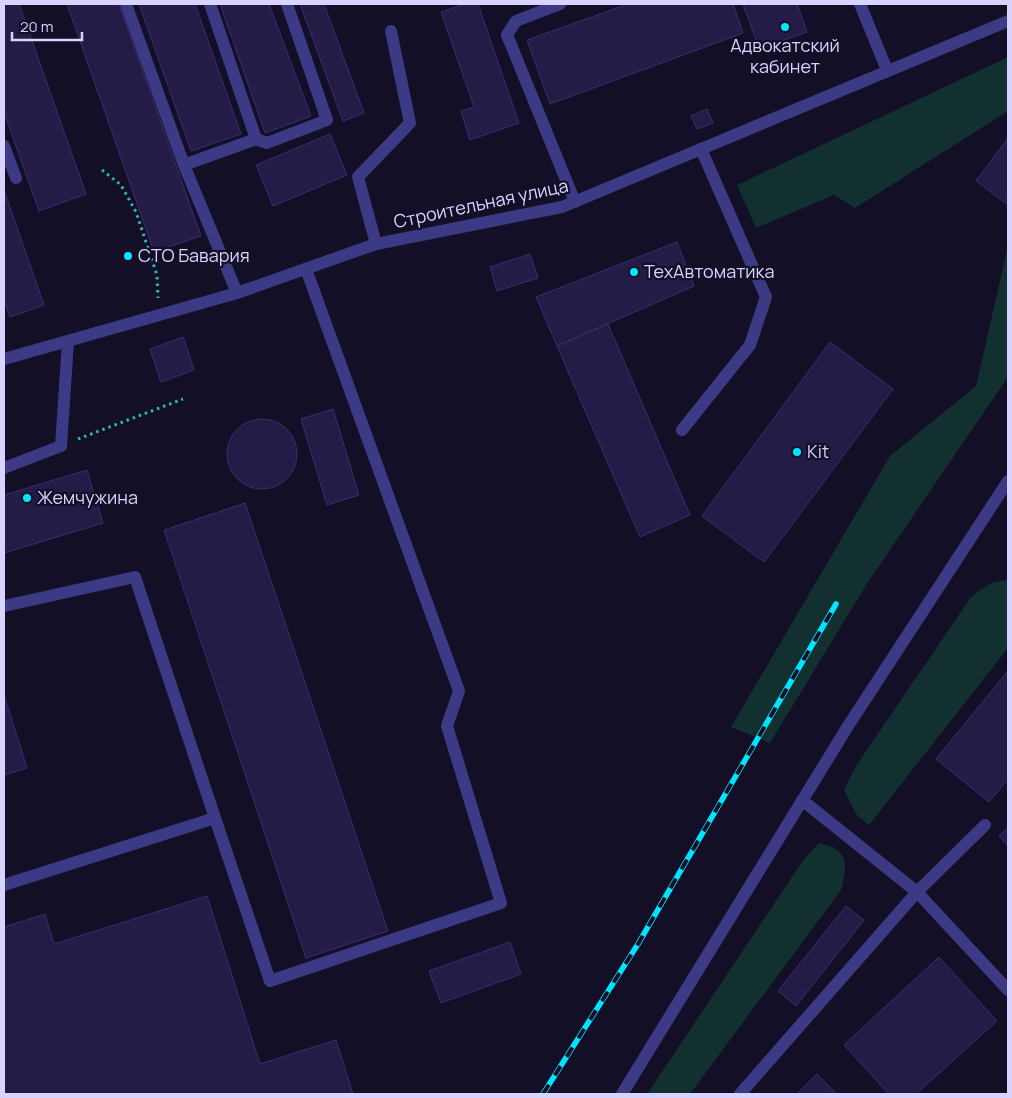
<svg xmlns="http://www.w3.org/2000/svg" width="1012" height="1098" viewBox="0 0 1012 1098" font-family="Manrope,sans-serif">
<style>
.green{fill:#12302f}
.building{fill:#241b47;stroke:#3b2d73}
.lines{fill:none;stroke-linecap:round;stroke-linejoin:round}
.path{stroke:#2fb8b0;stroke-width:3;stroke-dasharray:2.5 4;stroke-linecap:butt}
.minor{stroke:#3d3a85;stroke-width:12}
.rail-casing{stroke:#00e5ff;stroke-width:5.5}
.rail{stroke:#130f26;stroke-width:4;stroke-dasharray:11;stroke-linecap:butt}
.poi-dot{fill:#00e5ff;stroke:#130f26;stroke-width:2}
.labels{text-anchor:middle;stroke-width:4.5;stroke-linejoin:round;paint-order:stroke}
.poi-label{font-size:18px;fill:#d9d4ff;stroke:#130f26;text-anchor:start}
.street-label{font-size:18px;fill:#d9d4ff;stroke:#130f26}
</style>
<rect width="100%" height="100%" fill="#130f26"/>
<g class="green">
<polygon points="1008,57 1008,111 855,208 834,195 756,228 737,185"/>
<polygon points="1008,246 1008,377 868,582 770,743 731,727 890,456 976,386"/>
<polygon points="1008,580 1008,648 869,825 856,814 844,790 856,766 971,597 991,583"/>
<path d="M819,843C849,849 848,865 841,890L690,1094H647L804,859Z"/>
</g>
<g class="building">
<polygon points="4,4 19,4 86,194 39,211 4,112"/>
<polygon points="67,4 119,4 201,236 154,252"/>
<polygon points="139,4 195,4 241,134 191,151"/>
<polygon points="220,4 269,4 311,116 265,133"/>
<polygon points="300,4 324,4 364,113 343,121"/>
<polygon points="465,4 478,4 519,123 470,140 461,111 474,107 441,12"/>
<polygon points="628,4 733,4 743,33 550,104 527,40"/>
<polygon points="743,4 797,4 807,32 759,49"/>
<polygon points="707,109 713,123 697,129 691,116"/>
<polygon points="330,134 347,175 273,206 256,165"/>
<polygon points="1008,138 1008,205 976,181"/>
<polygon points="4,190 44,305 10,317 4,299"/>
<polygon points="677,242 694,286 557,346 536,297"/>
<polygon points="530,254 538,278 497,291 490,267"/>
<polygon points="608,324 690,515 640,537 557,346"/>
<polygon points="183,337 194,370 161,382 150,349"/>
<polygon points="830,342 893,389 764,562 702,516"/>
<polygon points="333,409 359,495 327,505 301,419"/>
<circle cx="262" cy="454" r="35"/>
<polygon points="87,470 103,523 4,553 4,495"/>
<polygon points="245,503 388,931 306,958 164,530"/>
<polygon points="1008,671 1008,779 989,802 936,759"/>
<polygon points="4,695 27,768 4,775"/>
<polygon points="1008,828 1008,846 999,836"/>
<polygon points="207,896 260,1064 336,1040 353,1094 4,1094 4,927 45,914 54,944"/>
<polygon points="846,906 864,920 796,1006 778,991"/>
<polygon points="510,942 521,974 441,1003 429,971"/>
<polygon points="939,957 997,1021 916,1094 889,1094 844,1045"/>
<polygon points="817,1074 837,1094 797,1094"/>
</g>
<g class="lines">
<g class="path">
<polyline points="102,170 121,185 136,212 157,275 158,298"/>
<polyline points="78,439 183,399"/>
</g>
<g class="minor">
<polyline points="126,4 184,165 237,293"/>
<polyline points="560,4 516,21 507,35 575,202"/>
<polyline points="860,4 887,70"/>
<polyline points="256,139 267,143 327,120 287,4"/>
<polyline points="4,146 16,178"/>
<polyline points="184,165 256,139 210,4"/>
<polyline points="376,244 358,177 410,123 391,31"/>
<polyline points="4,359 237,293 376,244 562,207 1008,21"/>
<polyline points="682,430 750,345 766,297 701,149"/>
<polyline points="4,468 61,446 68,341"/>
<polyline points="4,606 135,577 215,818"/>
<polyline points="802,800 917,892 985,825"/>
<polyline points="4,885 215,818 270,981 501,903 447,726 459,691 306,269"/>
<polyline points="622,1094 848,726 1008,481"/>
<polyline points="740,1094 917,892 1008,990"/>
</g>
<g class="rail-casing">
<polyline id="rail" points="543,1094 638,944 836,604"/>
</g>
<use href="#rail" class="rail"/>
</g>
<g class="poi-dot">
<circle cx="785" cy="27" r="5"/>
<circle cx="128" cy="256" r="5"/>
<circle cx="634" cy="272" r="5"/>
<circle cx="797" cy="452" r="5"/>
<circle cx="27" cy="498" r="5"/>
</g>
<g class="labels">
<g class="poi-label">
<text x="785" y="52" text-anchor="middle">Адвокатский<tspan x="785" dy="21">кабинет</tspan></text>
<text x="138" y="262">СТО Бавария</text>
<text x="644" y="278">ТехАвтоматика</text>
<text x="807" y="458">Kit</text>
<text x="37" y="504">Жемчужина</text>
</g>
<g class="street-label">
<text transform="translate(481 204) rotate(-12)" y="6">Строительная улица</text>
</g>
</g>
<rect width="1012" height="1098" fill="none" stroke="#d9d4ff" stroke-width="10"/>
<path d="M12 32v8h70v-8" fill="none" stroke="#d9d4ff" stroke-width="2.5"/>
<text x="20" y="32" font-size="15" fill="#d9d4ff" stroke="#130f26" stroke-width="4" paint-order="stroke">20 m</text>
</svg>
